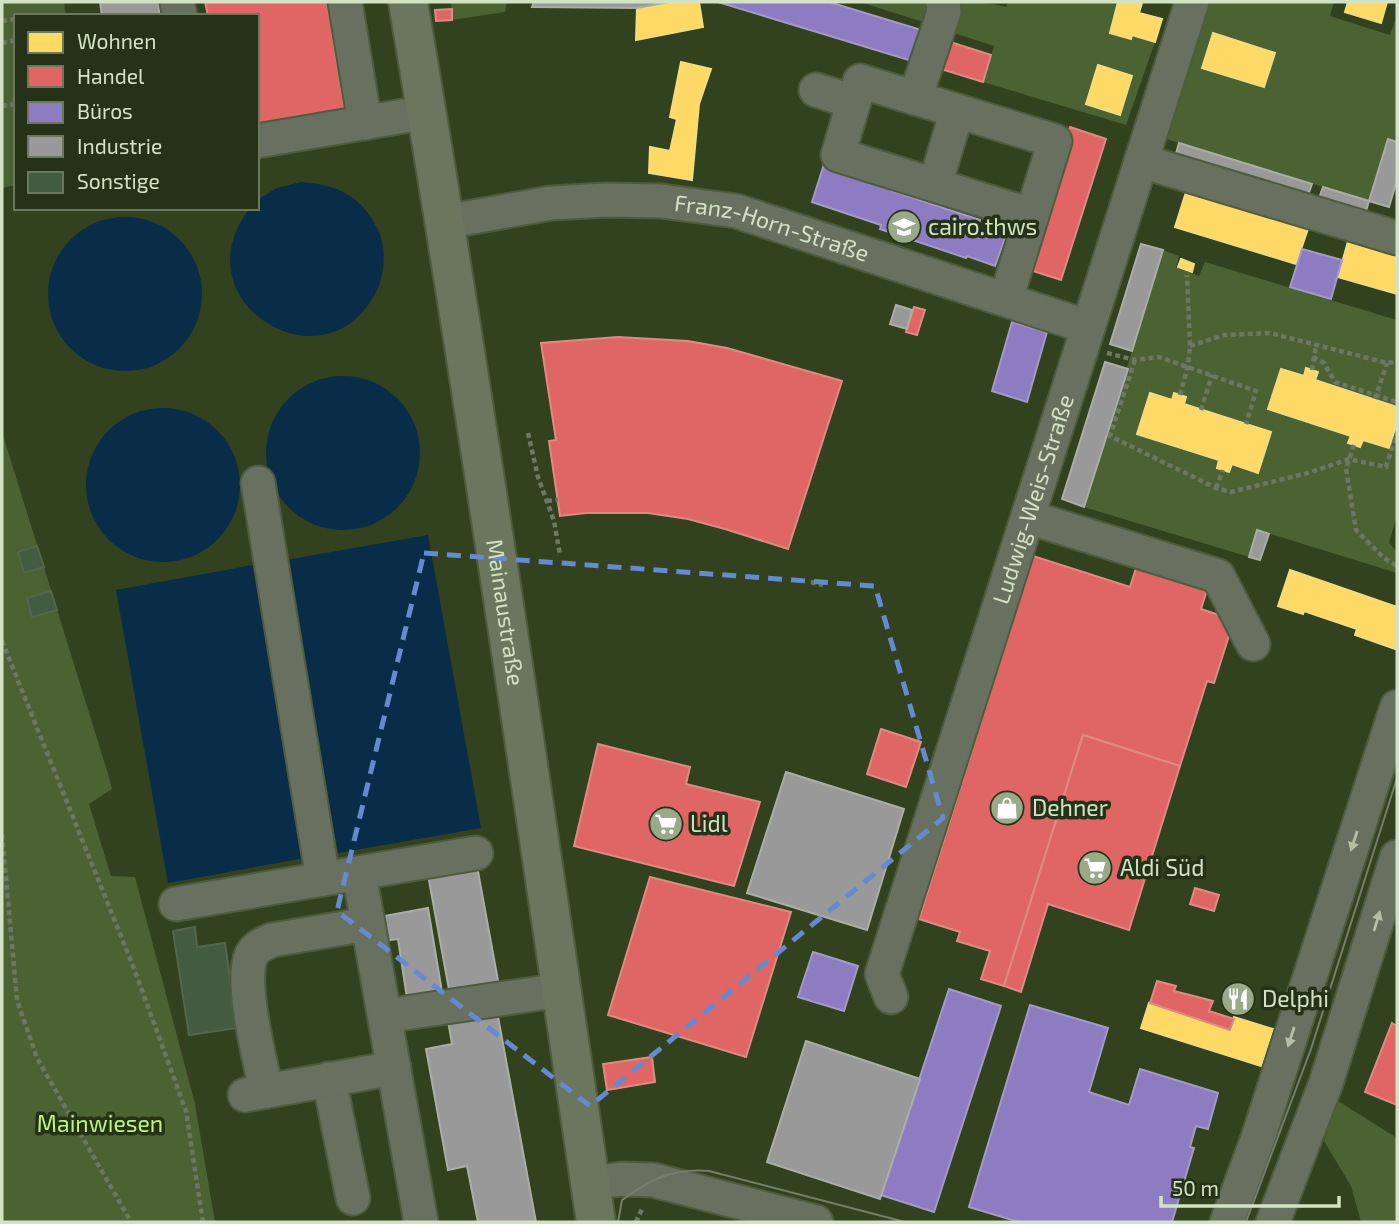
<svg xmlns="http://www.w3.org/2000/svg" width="1399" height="1224" viewBox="0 0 1399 1224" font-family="'Exo 2',sans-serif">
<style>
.green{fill:#4b6233}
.water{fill:#092d49}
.homes{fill:#ffd966;stroke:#f1dc82;stroke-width:2}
.shops{fill:#e06666;stroke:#dc8c82;stroke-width:2}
.offices{fill:#8e7cc3;stroke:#a29bc3;stroke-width:2}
.industry{fill:#999;stroke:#aaafa5;stroke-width:2}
.building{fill:#435b40;stroke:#54674e;stroke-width:2}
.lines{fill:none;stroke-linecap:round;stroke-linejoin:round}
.minor-casing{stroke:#4e5c3e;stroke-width:37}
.major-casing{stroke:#4e5c3e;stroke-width:42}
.path{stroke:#6e7765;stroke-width:4.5;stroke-dasharray:5 3.5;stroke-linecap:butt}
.minor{stroke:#68705f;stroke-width:33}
.major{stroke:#6b765f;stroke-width:38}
.tram{stroke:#757d6b;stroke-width:2}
.oneway{fill:#b2c0a4}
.marked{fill:none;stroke:#658acf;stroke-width:5;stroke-dasharray:14 9;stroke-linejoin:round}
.labels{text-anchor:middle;stroke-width:7;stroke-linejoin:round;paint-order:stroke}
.poi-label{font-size:23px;fill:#d1e3c2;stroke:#253217;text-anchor:start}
.street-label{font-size:23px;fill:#d1e3c2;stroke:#253217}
.park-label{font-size:23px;fill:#bcf382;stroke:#253217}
</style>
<rect width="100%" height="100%" fill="#32411e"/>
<g class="green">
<polygon points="2,2 64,2 66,16 16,16 16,185 2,188"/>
<polygon points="451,2 507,2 505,12 452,20"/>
<polygon points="860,2 927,2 929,4 923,22"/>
<path d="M957,2C974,4 987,1 1006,7L1008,2H1118L1110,33L1131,39L1132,35L1155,42L1126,125L983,82L994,46L948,31Z"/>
<polygon points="1208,2 1334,2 1330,16 1390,35 1397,15 1397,142 1388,140 1369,201 1166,139"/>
<polygon points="1163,250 1179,256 1176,267 1199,276 1205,262 1397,320 1397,515 1389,543 1397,552 1397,573 1258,530 1249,557 1084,507"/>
<polygon points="2,432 108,774 112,789 89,804 111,876 135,877 195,1104 215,1222 2,1222"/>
<polygon points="1338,1101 1397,1138 1397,1222 1361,1222 1351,1186 1324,1141"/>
</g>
<g class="water">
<path d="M301,182C338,185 361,195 378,230C387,248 385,274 376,292C325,393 177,301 250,208H257V200L277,188Z"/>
<circle cx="125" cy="294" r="77"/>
<circle cx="343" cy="453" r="77"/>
<circle cx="163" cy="485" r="77"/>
<polygon points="428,535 481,828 338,853 286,560"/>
<polygon points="259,564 310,857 168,883 116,590"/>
</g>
<g class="homes">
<polygon points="669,2 699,2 703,27 636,40 637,8"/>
<polygon points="1118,2 1142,3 1139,13 1162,19 1155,42 1132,35 1131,39 1110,33"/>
<polygon points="1348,2 1387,2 1381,23 1345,12"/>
<polygon points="1213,33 1275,53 1264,87 1202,68"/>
<polygon points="681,62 711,69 699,104 692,180 649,173 650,147 670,151 677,119 670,117"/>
<polygon points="1098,65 1132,76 1120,115 1086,104"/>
<polygon points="1187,189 1309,226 1296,264 1175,227"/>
<polygon points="1349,238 1397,252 1397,294 1338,277"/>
<polygon points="1181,259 1194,264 1192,272 1178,267"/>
<polygon points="1306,368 1318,372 1315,380 1397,407 1397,423 1389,448 1363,440 1360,447 1348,443 1351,436 1268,409 1281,369 1304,376"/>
<polygon points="1150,393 1172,400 1174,393 1186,397 1184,404 1271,432 1258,473 1232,464 1229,472 1217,468 1219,460 1137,434"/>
<polygon points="1290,570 1397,607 1397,643 1395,649 1355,635 1357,629 1304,611 1303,614 1278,606"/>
<polygon points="1149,1003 1230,1030 1234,1017 1273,1029 1261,1066 1141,1028"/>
</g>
<g class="shops">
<polygon points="205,2 327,2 345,110 257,125 257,16 208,16"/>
<polygon points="452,9 452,20 436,21 435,10"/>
<polygon points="947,41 991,55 983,82 938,68"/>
<polygon points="1070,127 1106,139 1061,280 1024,268"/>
<polygon points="914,307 925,310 917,335 906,332"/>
<polygon points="618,337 688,341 727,348 842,381 788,549 725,529 688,519 648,513 586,513 560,516 549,441 556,440 541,343"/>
<polygon points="1033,556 1130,587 1137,565 1208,587 1201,609 1234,620 1214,683 1207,681 1180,766 1083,735 1004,986 981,979 990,951 957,941 960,932 919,919"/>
<polygon points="881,729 921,742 906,787 867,774"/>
<polygon points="1083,735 1180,766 1129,930 1048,904 1021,992 1004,986"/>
<polygon points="598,744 690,767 686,784 760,802 734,886 574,846"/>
<polygon points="650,877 791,912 746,1057 608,1015"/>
<polygon points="1195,888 1219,895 1214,911 1190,904"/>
<polygon points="1157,981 1176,986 1174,991 1213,1001 1209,1011 1234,1019 1230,1030 1150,1003"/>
<polygon points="1392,1023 1397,1026 1397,1105 1365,1092"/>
<polygon points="652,1057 655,1082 607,1090 603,1064"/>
</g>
<g class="offices">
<polygon points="718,2 829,2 921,30 912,61"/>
<polygon points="825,161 895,183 892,191 980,220 977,229 1005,238 995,266 967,256 966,258 880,229 881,225 812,202"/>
<polygon points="1302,249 1342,260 1331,299 1290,287"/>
<polygon points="1012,322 1047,332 1027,402 992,391"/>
<polygon points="813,952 858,966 844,1011 798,997"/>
<polygon points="949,989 1001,1006 934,1212 881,1195"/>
<polygon points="1030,1005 1108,1028 1089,1092 1129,1105 1140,1069 1218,1093 1208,1129 1196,1126 1190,1147 1194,1148 1172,1222 1019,1222 969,1207"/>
</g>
<g class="industry">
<polygon points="100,2 158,2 160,14 153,16 102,16"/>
<polygon points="534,2 669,2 637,8 532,7"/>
<polygon points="1388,139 1397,142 1397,180 1389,207 1369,201"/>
<polygon points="1179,143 1312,184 1306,201 1174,160"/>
<polygon points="1323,187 1369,201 1364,218 1317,204"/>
<polygon points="1141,244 1163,250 1132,351 1110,344"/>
<polygon points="896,305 912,310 907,329 890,324"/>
<polygon points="1105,362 1128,369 1084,507 1062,499"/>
<polygon points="1257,530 1269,534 1260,560 1249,557"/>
<polygon points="786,772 904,809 867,930 747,893"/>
<polygon points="477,866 499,986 450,995 428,875"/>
<polygon points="428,908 442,992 407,998 398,939 383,941 379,917"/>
<polygon points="496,1006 536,1222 478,1222 467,1166 448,1170 426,1049 452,1044 447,1015"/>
<polygon points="806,1041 920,1079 880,1199 767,1162"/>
</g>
<g class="building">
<polygon points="37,546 44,567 24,573 18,552"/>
<polygon points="51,591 57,610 32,617 27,598"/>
<polygon points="195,927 197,947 225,943 237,1028 189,1035 173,931"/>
</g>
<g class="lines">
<g class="minor-casing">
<g id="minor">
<polyline points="177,2 180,16"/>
<polyline points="345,2 365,123"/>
<polyline points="816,90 854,102"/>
<polyline points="915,98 944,12 943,2"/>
<polyline points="257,141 427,112"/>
<polyline points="1141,161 1397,238"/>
<polyline points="935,185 957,111"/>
<path id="s1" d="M445,222L551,203L607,200L661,201L736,211L1088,327"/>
<polyline points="1006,299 1055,141 860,81 838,155 1031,215"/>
<polyline points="258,483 323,879"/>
<polyline points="1028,517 1218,576 1253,644"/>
<polyline points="359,873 421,1222"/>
<polyline points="176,904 476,853"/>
<path id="s2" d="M891,997L882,974L1192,2"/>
<polyline points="385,1016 561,990"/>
<polyline points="329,1079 353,1198"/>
<path d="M266,1091C260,1059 240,984 251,956C255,947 263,944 272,940L368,924"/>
<polyline points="245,1095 394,1068"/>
<polyline points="591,1183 622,1179 653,1180 816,1222"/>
<polyline points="1227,1222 1258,1138 1397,707"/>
<polyline points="1273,1222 1326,1083 1397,857"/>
</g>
</g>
<g class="major-casing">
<g id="major">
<path id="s3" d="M408,2C477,408 535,815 596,1222"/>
</g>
</g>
<g class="path">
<polyline points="2,21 16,19"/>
<polyline points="2,43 16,40"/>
<polyline points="2,106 16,104"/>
<polyline points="1190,346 1224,335 1270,333 1387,363 1397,362"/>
<polyline points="1107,353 1135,360 1159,357 1256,391 1246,424"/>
<polyline points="1313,357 1324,363 1335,382 1397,402"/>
<polyline points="1135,360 1110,436 1216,488 1231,492 1308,473 1349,459 1386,467 1397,433"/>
<polyline points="1312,370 1316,345"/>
<polyline points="1180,395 1188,366 1190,346 1187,275"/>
<polyline points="1375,399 1387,363"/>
<polyline points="1201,410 1212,375"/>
<polyline points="528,433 538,477 554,521 560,555"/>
<polyline points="1354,445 1346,469 1356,530 1384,558 1397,566"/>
<polyline points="1216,488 1223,470"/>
<polyline points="547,501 558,500"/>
<polyline points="811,582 823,585"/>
<polyline points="2,641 133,966 186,1111 203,1222"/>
<polyline points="2,834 17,1000 37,1058 131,1222"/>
<polyline points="636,1222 643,1207"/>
</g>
<use href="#minor" class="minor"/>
<use href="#major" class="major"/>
<g class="tram">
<path d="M618,1222L622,1200C651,1179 672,1168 709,1171L905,1222"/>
<polyline points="1246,1222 1311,1049 1397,778"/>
</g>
</g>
<defs><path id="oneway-solid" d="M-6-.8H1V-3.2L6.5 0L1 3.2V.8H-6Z" transform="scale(1.75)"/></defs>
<g class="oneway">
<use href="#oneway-solid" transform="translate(1354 841) rotate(108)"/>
<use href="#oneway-solid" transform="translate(1377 921) rotate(-73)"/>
<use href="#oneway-solid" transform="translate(1291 1037) rotate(108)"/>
</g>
<path class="marked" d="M424,553L875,586L943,818L590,1106L337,911Z"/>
<defs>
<g id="university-disc" transform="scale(1.75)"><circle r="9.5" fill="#99aa89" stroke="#253217"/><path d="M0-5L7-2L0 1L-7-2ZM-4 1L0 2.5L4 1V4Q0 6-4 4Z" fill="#fff"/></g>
<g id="shop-disc" transform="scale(1.75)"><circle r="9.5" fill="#99aa89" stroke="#253217"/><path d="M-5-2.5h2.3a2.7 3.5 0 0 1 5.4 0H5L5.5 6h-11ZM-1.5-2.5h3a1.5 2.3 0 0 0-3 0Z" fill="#fff"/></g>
<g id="supermarket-disc" transform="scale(1.75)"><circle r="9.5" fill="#99aa89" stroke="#253217"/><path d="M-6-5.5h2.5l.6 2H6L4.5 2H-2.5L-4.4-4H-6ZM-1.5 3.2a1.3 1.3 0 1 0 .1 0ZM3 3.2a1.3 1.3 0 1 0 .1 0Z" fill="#fff"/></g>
<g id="restaurant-disc" transform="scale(1.75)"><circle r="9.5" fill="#99aa89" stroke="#253217"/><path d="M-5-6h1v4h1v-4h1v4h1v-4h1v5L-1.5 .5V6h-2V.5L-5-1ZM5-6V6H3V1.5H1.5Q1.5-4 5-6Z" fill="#fff"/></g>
</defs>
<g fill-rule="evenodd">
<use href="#university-disc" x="904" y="227"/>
<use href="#shop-disc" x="1007" y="808"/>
<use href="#supermarket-disc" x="666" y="824"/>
<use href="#supermarket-disc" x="1095" y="868"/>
<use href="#restaurant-disc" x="1238" y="999"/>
</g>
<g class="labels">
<g class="poi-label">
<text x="928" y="235">cairo.thws</text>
<text x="1032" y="816">Dehner</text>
<text x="690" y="832">Lidl</text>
<text x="1120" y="876">Aldi Süd</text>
<text x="1262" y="1007">Delphi</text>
</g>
<g class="street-label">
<text dy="8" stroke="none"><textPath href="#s1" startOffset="332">Franz-Horn-Straße</textPath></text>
<text dy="8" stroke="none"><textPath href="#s2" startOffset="523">Ludwig-Weis-Straße</textPath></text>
<text dy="8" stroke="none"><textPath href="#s3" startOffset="618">Mainaustraße</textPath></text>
</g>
<g class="park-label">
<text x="100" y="1132">Mainwiesen</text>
</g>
</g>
<rect width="1399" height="1224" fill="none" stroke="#d1e3c2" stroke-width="7"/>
<rect x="14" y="14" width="245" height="196" fill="#253217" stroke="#6a795b" stroke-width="2"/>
<rect x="28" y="32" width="35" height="21" fill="#ffd966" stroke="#6a795b" stroke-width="2"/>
<text x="77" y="49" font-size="21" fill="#d1e3c2">Wohnen</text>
<rect x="28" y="66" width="35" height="21" fill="#e06666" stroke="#6a795b" stroke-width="2"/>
<text x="77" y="84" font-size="21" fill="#d1e3c2">Handel</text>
<rect x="28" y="102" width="35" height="21" fill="#8e7cc3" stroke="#6a795b" stroke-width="2"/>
<text x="77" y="119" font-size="21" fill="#d1e3c2">Büros</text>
<rect x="28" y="136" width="35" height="21" fill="#999999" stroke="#6a795b" stroke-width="2"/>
<text x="77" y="154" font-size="21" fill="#d1e3c2">Industrie</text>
<rect x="28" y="172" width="35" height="21" fill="#435b40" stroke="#6a795b" stroke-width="2"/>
<text x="77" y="189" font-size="21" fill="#d1e3c2">Sonstige</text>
<path d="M1161 1196v10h178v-10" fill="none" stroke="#d1e3c2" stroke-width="3.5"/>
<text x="1172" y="1196" font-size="21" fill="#d1e3c2" stroke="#253217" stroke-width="5" paint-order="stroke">50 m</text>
</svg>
